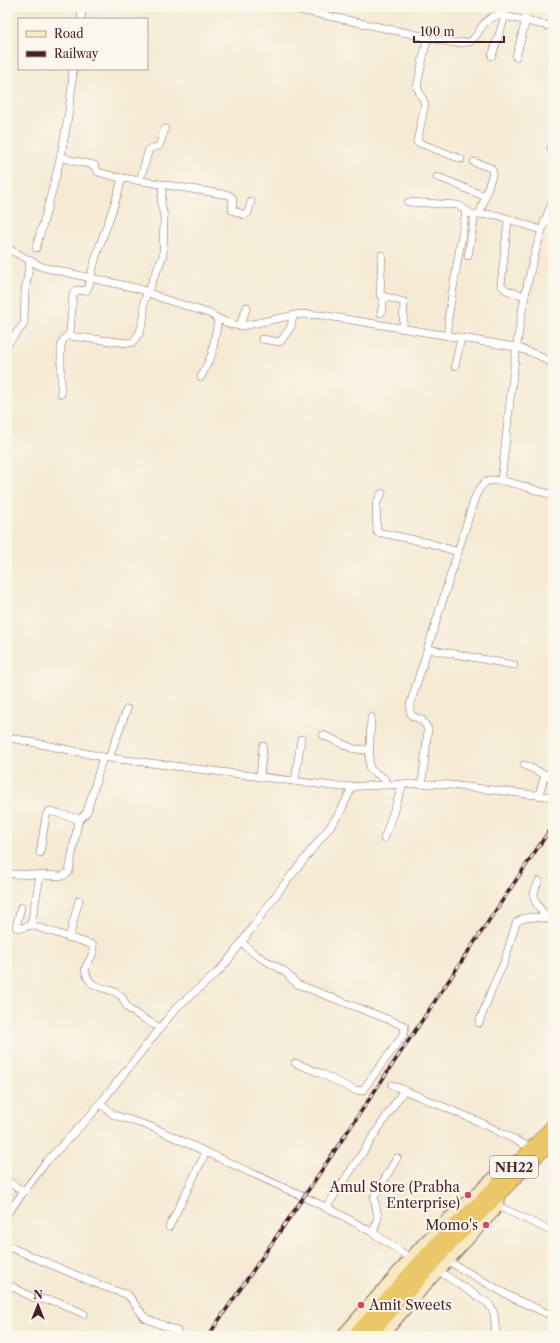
<svg xmlns="http://www.w3.org/2000/svg" width="560" height="1343" viewBox="0 0 560 1343" font-family="'Libre Caslon Text',serif">
<style>
.lines{fill:none;stroke-linecap:round;stroke-linejoin:round}
.street-casing{stroke:#866666;stroke-width:8}
.secondary-casing{stroke:#866666;stroke-width:12}
.highway-casing{stroke:#866666;stroke-width:14}
.street{stroke:#fff;stroke-width:7}
.secondary{stroke:#f7e9c3;stroke-width:10}
.highway{stroke:#eac769;stroke-width:13}
.rail-casing{stroke:#4a1f2b;stroke-width:3.5}
.rail{stroke:#fbf7ec;stroke-width:2;stroke-dasharray:6;stroke-linecap:butt}
.poi-dot{fill:#d1495b;stroke:#fbf7ec;stroke-width:1.5}
.labels{text-anchor:middle;stroke-width:4;stroke-linejoin:round;paint-order:stroke}
.shield{fill:#fbf7ec;stroke:#7f6065;stroke-width:1}
.shield-label{font-size:13px;font-weight:bold;fill:#4a1f2b}
.poi-label{font-size:14px;fill:#4a1f2b;stroke:#fbf7ec;text-anchor:end}
</style>
<rect width="100%" height="100%" fill="#fbf7ec"/>
<filter id="ink" filterUnits="userSpaceOnUse"><feTurbulence type="fractalNoise" baseFrequency=".025" numOctaves="2"/><feDisplacementMap in="SourceGraphic" scale="8" xChannelSelector="R" yChannelSelector="G"/><feConvolveMatrix kernelMatrix="1 2 1 2 8 2 1 2 1" color-interpolation-filters="sRGB"/></filter>
<filter id="wash" filterUnits="userSpaceOnUse"><feTurbulence type="fractalNoise" baseFrequency=".012" numOctaves="4" result="noise"/><feDisplacementMap in="SourceGraphic" scale="16" xChannelSelector="R" yChannelSelector="G"/><feGaussianBlur stdDeviation="0.9" result="paint"/><feColorMatrix in="noise" values="0 0 0 0 0 0 0 0 0 0 0 0 0 0 0 0 0 1.4 0 .05"/><feComposite in="paint" operator="in"/></filter>
<g filter="url(#wash)">
<rect width="100%" height="100%" fill="#f5ead3"/>
</g>
<g filter="url(#ink)">
<g class="lines">
<g class="street-casing">
<g id="street">
<path d="M286,7L454,43L470,42C483,31 480,19 500,15L553,27"/>
<polyline points="81,19 82,7"/>
<polyline points="427,39 417,87 425,104 417,142 461,159"/>
<polyline points="492,56 505,16"/>
<polyline points="516,57 526,20"/>
<polyline points="551,64 553,55"/>
<polyline points="553,140 551,150 553,152"/>
<polyline points="61,156 70,160 94,165 98,172 116,177 229,195 233,198 232,210 244,215 248,213 251,202"/>
<polyline points="474,162 491,168 493,172 480,213"/>
<path d="M437,177C454,182 468,191 485,196"/>
<polyline points="140,180 149,149 159,146 165,129"/>
<polyline points="408,202 458,205 471,214 497,215 541,230"/>
<polyline points="508,220 501,285 506,290 525,296"/>
<polyline points="544,222 553,222"/>
<polyline points="7,248 42,267 140,289 161,298 208,313 229,324 242,326 300,314 321,315 516,347 538,355 553,364"/>
<path d="M36,248C53,190 70,130 73,69"/>
<polyline points="382,255 380,295 404,302 403,329"/>
<polyline points="468,256 475,214"/>
<polyline points="381,313 384,297"/>
<polyline points="240,325 247,307"/>
<polyline points="69,336 128,343 133,342 140,332 144,317 144,301 163,256 164,216 161,204 163,184"/>
<polyline points="448,336 448,319 466,210"/>
<polyline points="262,339 280,342 291,327 293,316"/>
<polyline points="9,342 24,324 25,291 30,261"/>
<polyline points="455,366 461,338"/>
<polyline points="201,377 212,354 218,320"/>
<path d="M61,394V346L63,340L70,333L73,294L77,290L86,291C91,285 91,272 94,264C102,235 115,208 122,178"/>
<path d="M501,481C513,387 516,290 553,200"/>
<polyline points="382,493 376,504 377,532 429,543 458,552"/>
<polyline points="428,649 514,665"/>
<path d="M371,717L369,767C375,776 383,773 388,785"/>
<polyline points="323,735 354,749 369,750"/>
<polyline points="7,737 103,757 341,787 408,784 441,784 553,797"/>
<polyline points="109,758 127,709"/>
<polyline points="524,765 553,778"/>
<polyline points="260,777 263,746"/>
<polyline points="295,781 301,739"/>
<path d="M422,784L428,729L422,720L412,716L410,712V705L475,497C478,492 480,485 486,482C499,475 538,492 553,495"/>
<polyline points="539,794 545,775"/>
<polyline points="384,839 403,784"/>
<polyline points="40,853 46,816 49,811 79,819"/>
<polyline points="13,874 63,876 69,872 78,822 87,812 103,757"/>
<path d="M40,876L31,925L93,945V953L85,969C89,993 108,985 120,995C124,998 125,1005 128,1008C137,1016 150,1022 160,1028"/>
<path d="M539,881C528,899 537,904 548,919"/>
<polyline points="21,907 16,927 22,928 31,925"/>
<polyline points="69,938 79,900"/>
<polyline points="242,943 256,955 284,971 297,984 405,1026 404,1034 362,1091 354,1090 320,1073 295,1063"/>
<path d="M479,1023L493,986L504,963L516,923C525,914 541,917 553,920"/>
<polyline points="392,1085 482,1123 531,1148"/>
<polyline points="100,1103 114,1115 152,1127 334,1211 375,1234 410,1258"/>
<polyline points="7,1181 24,1192"/>
<polyline points="498,1206 553,1232"/>
<polyline points="326,1208 404,1090"/>
<polyline points="7,1214 46,1162 90,1116 177,1007 217,973 227,962 279,891 329,828 341,811 352,787"/>
<polyline points="169,1227 206,1152"/>
<polyline points="373,1233 378,1217 374,1197 397,1158"/>
<polyline points="7,1246 102,1286 128,1295 145,1318 177,1331"/>
<polyline points="448,1261 513,1298 553,1316"/>
<polyline points="439,1271 489,1304 494,1313 496,1336"/>
<polyline points="7,1284 34,1298 58,1302 84,1314"/>
</g>
</g>
<g class="secondary-casing">
<g id="secondary">
<polyline points="341,1336 423,1243 447,1219 507,1165 517,1160"/>
<polyline points="383,1336 427,1284 494,1212 498,1206 499,1195"/>
</g>
</g>
<g class="highway-casing">
<g id="highway">
<polyline points="354,1336 434,1246 495,1187 553,1125"/>
<polyline points="369,1336 451,1243 553,1140"/>
</g>
</g>
<use href="#street" class="street"/>
<use href="#secondary" class="secondary"/>
<use href="#highway" class="highway"/>
<g class="rail-casing">
<polyline id="rail" points="208,1336 305,1195 553,825"/>
</g>
<use href="#rail" class="rail"/>
</g>
</g>
<g class="poi-dot">
<circle cx="468" cy="1195" r="4"/>
<circle cx="486" cy="1225" r="4"/>
<circle cx="361" cy="1305" r="4"/>
</g>
<g class="labels">
<rect class="shield" x="490" y="1156" width="48" height="22" rx="3"/>
<g class="shield-label">
<text x="514" y="1172">NH22</text>
</g>
<g class="poi-label">
<text x="460" y="1192">Amul Store (Prabha<tspan x="460" dy="16">Enterprise)</tspan></text>
<text x="478" y="1230">Momo's</text>
<text x="369" y="1310" text-anchor="start">Amit Sweets</text>
</g>
</g>
<rect width="560" height="1343" fill="none" stroke="#fbf7ec" stroke-width="24"/>
<rect x="18" y="18" width="130" height="52" fill="#fbf7ec" stroke="#b4a19f"/>
<rect x="26" y="31" width="20" height="6" fill="#f7e9c3" stroke="#b4a19f"/>
<text x="54" y="38" font-size="12" fill="#4a1f2b">Road</text>
<rect x="26" y="51" width="20" height="6" fill="#4a1f2b" stroke="#b4a19f"/>
<text x="54" y="58" font-size="12" fill="#4a1f2b">Railway</text>
<g transform="translate(38 1305)" stroke="#fbf7ec" stroke-width="3" paint-order="stroke">
<path d="M0-3L7 15L0 10L-7 15Z" fill="#4a1f2b"/>
<text y="-6" font-size="11" font-weight="bold" text-anchor="middle" fill="#4a1f2b">N</text>
</g>
<path d="M414 36v6h90v-6" fill="none" stroke="#4a1f2b" stroke-width="2"/>
<text x="420" y="36" font-size="12" fill="#4a1f2b" stroke="#fbf7ec" stroke-width="3" paint-order="stroke">100 m</text>
</svg>
